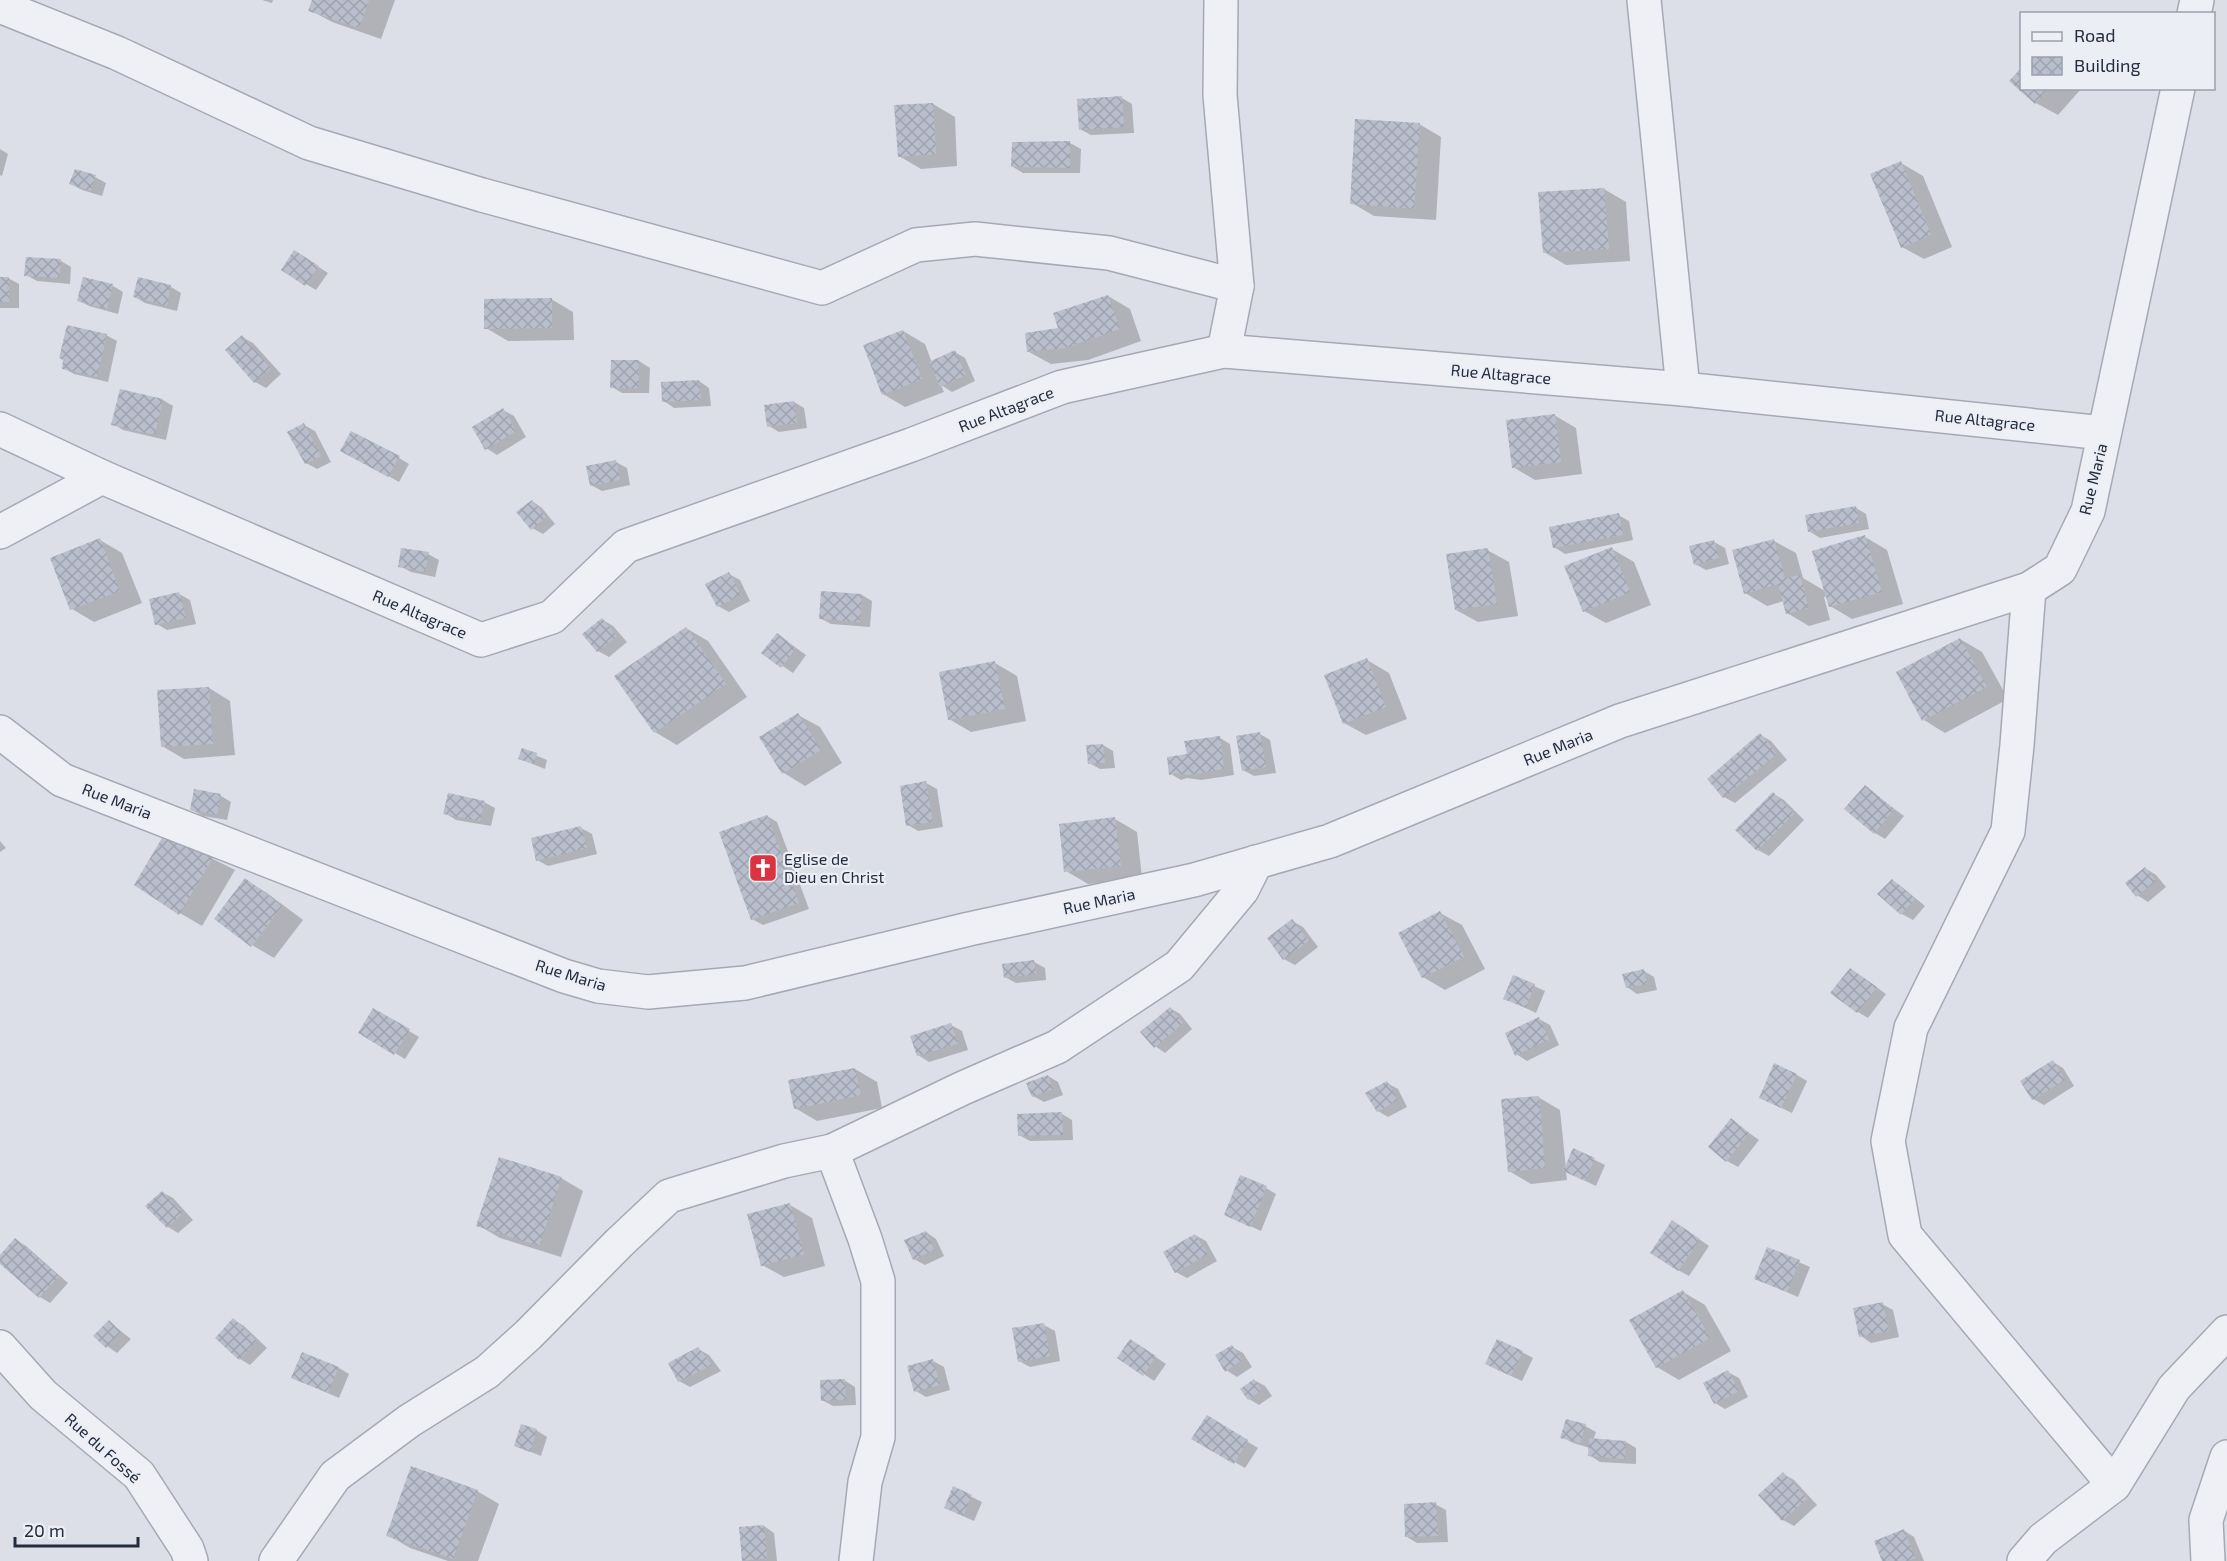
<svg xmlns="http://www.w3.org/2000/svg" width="2227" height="1561" viewBox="0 0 2227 1561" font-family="'Exo 2',sans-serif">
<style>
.shadow{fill:#0003}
.building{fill:url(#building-cross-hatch)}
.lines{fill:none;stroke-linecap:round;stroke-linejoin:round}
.street-casing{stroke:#a5a9b5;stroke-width:36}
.street{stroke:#eff0f5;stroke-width:33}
.labels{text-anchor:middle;stroke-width:4.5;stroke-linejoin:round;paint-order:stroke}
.street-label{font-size:16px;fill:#242c3f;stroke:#ebeef5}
.poi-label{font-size:16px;fill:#242c3f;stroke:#ebeef5;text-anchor:start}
</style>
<defs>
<pattern id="building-cross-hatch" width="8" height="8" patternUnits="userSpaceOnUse" patternTransform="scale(1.5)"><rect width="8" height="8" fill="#b8becb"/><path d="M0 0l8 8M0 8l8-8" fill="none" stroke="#9ea3af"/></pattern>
</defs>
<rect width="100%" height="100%" fill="#dcdfe7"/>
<g class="shadow">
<polygon points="262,0 273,0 272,3"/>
<polygon points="314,0 395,0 381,39 332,22 310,10"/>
<polygon points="2011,81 2022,88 2082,88 2058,115 2036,103"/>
<polygon points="1122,98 1132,104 1134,133 1091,135 1080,129"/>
<polygon points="933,104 955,117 957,166 921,169 899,156"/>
<polygon points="1419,124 1441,137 1436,220 1374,216 1352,203"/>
<polygon points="1070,143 1081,149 1080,173 1023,173 1013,167"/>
<polygon points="0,149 8,154 2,176 0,175"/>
<polygon points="1901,163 1923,176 1952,247 1924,259 1902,247"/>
<polygon points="95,177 106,183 102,196 82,190 71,184"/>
<polygon points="1604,189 1626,202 1630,261 1566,265 1544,252"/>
<polygon points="305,258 328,273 316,290 306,284"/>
<polygon points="61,261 71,267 70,284 37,281 26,275"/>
<polygon points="0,278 8,278 19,284 19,308 0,308"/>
<polygon points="84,278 113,286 123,292 118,314 89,306 78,300"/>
<polygon points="139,279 171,287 181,293 177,311 145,303 135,297"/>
<polygon points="1108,296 1130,309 1141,341 1088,360 1051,364 1029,352"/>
<polygon points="551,299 573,312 574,340 508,341 486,328"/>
<polygon points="903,331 925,344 932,363 955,352 965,358 975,381 952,392 941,385 944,392 905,407 883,394"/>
<polygon points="106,335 117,341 108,382 74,374 63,368"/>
<polygon points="242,337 253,343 281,374 266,388 255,382"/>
<polygon points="639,361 650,368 649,393 622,393 612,387"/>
<polygon points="699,381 709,388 711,406 674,408 664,401"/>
<polygon points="163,400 173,406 166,440 123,430 113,424"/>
<polygon points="794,402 804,408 807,428 779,432 769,426"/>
<polygon points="503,410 514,416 526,437 497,455 486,448"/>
<polygon points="1554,415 1576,428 1582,474 1535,480 1513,467"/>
<polygon points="304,425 315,431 331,462 317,469 306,463"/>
<polygon points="342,450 399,458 409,464 399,482"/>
<polygon points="616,462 627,468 630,485 602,491 591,485"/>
<polygon points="532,501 542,508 555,524 543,534 532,528"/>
<polygon points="1856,508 1866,514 1869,529 1820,538 1809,531"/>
<polygon points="1618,515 1629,521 1633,540 1565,554 1554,547"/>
<polygon points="1865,537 1887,550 1903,604 1852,619 1830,606 1827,596 1824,597 1830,620 1809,626 1787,613 1784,601 1767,606 1745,593 1774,541 1796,553 1803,578 1825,591"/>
<polygon points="100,540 122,553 142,603 94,622 72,609"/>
<polygon points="1714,542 1725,548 1729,564 1706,570 1695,564"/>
<polygon points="1612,549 1634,562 1651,605 1606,623 1584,611"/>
<polygon points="1487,550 1509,562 1518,616 1478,622 1456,610"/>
<polygon points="428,554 439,560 435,577 411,572 400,566"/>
<polygon points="729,574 740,580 750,601 729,612 718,606"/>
<polygon points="179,594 190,600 196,624 167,630 157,624"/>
<polygon points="862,595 872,601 870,627 831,624 820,618"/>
<polygon points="603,620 613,626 627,642 609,657 598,651"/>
<polygon points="686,628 708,641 747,697 677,745 655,732"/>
<polygon points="777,634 806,655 793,673 763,653"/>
<polygon points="1960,639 1982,652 2008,699 1945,733 1924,720"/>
<polygon points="1367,660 1389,673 1407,719 1366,735 1344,723"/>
<polygon points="995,663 1017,676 1026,721 971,732 949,719"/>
<polygon points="209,688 230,701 235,755 184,759 162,746"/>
<polygon points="798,715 820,727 842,763 805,786 784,773 761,738"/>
<polygon points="1260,734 1270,740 1276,773 1254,776 1243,770"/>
<polygon points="1760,735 1771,741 1787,760 1735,803 1724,797"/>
<polygon points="1220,738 1230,744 1234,775 1201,780 1187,778 1181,780 1171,774 1188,756"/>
<polygon points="1103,745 1113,751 1115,768 1100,769 1089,763"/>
<polygon points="523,750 547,760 545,769 520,759"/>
<polygon points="926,783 937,789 943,827 918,831 908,825"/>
<polygon points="1865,787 1904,816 1885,839 1875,833"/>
<polygon points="1773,794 1784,800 1804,820 1769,856 1758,850"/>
<polygon points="221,796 231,802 227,820 203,816 192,810"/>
<polygon points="484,802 495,808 491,826 456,820 445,813"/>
<polygon points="767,816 777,822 809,909 763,925 752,919"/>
<polygon points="1115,819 1137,832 1142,878 1088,884 1066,871"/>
<polygon points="581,828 592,834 597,854 548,866 537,860"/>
<polygon points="165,835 235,870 202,926 180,913"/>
<polygon points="0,841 6,848 0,852"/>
<polygon points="2145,868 2156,875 2166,887 2148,902 2137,895"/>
<polygon points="246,880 267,893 303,920 274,958 252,945"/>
<polygon points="1892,880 1902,887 1925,906 1913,920 1902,914 1879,894"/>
<polygon points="1440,913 1462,925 1485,969 1445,990 1423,977"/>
<polygon points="1292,921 1303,927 1318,947 1295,965 1284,959"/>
<polygon points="1034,962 1045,968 1046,980 1016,983 1005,977"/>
<polygon points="1644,971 1654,977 1657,990 1637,994 1627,987"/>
<polygon points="1861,976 1886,994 1868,1018 1858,1012"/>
<polygon points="1514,977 1545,991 1536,1013 1505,998"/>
<polygon points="1170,1008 1180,1014 1192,1029 1165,1053 1155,1046"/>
<polygon points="374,1010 419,1037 405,1059 360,1032"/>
<polygon points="1539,1019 1550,1025 1559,1045 1527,1061 1516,1054"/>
<polygon points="951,1025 962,1031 968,1050 929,1062 918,1055"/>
<polygon points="2053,1062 2063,1068 2074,1086 2044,1105 2033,1099"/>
<polygon points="855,1069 877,1082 882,1108 817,1121 795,1108"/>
<polygon points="1797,1075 1807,1081 1792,1113 1761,1098"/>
<polygon points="1048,1076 1058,1082 1063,1095 1044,1102 1033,1096"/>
<polygon points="1387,1083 1398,1089 1407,1107 1388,1117 1378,1111"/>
<polygon points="1538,1097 1560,1110 1566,1169 1574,1150 1605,1165 1596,1186 1566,1172 1567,1180 1531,1184 1509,1171"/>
<polygon points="1062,1114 1072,1120 1073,1140 1030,1141 1019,1135"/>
<polygon points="1731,1120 1759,1140 1738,1167 1727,1161"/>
<polygon points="561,1178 583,1191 561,1257 500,1238 478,1225"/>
<polygon points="1266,1188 1276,1194 1261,1231 1226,1215"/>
<polygon points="162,1192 173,1198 193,1220 178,1233 168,1227"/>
<polygon points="790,1205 812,1218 825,1266 784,1277 762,1265"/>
<polygon points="1683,1228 1709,1246 1689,1276 1678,1270"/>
<polygon points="926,1232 936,1239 944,1256 925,1265 914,1259"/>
<polygon points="1195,1235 1206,1241 1217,1261 1187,1278 1176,1272"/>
<polygon points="16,1240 26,1246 68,1283 50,1303 40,1297 0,1262 0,1257"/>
<polygon points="1768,1249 1810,1267 1798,1297 1756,1279"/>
<polygon points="1683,1292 1705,1305 1731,1351 1679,1380 1657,1367"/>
<polygon points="1882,1304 1893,1310 1899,1337 1871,1343 1861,1336"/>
<polygon points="234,1320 244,1326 267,1348 250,1365 240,1359"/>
<polygon points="109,1322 131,1339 117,1353 107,1346"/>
<polygon points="1044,1325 1055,1331 1060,1361 1030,1367 1019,1361"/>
<polygon points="1141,1347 1166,1364 1154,1381 1119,1357"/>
<polygon points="1232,1347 1243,1353 1252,1367 1237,1377 1226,1370"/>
<polygon points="698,1349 709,1355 721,1371 690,1387 679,1381"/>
<polygon points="1522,1352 1533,1358 1522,1381 1498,1370"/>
<polygon points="933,1361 944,1367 950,1390 926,1397 916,1391"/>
<polygon points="339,1368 349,1374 339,1398 293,1378"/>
<polygon points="1728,1372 1739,1378 1748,1397 1725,1409 1715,1403"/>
<polygon points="844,1380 855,1387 856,1405 833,1406 822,1400"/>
<polygon points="1254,1380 1265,1386 1272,1396 1259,1405 1249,1399"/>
<polygon points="1207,1417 1258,1448 1245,1468 1194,1438"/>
<polygon points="1585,1426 1596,1432 1593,1440 1626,1442 1636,1448 1636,1464 1600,1462 1589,1455 1590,1448 1573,1443 1562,1437"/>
<polygon points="536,1430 547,1437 541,1456 516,1446"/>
<polygon points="1783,1474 1794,1480 1817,1505 1794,1526 1783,1520 1760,1495"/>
<polygon points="954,1488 982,1502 974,1521 956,1513"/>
<polygon points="477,1491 499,1504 478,1561 448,1561 410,1548 388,1535"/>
<polygon points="1435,1504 1446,1510 1448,1542 1417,1543 1407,1537"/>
<polygon points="764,1526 774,1533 777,1561 746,1561 743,1560"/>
<polygon points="1903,1530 1914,1537 1924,1561 1884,1561"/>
</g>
<g class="building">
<polygon points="312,0 369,0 359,28 308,11"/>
<polygon points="2022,67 2022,88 2049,88 2035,104 2009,81"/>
<polygon points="1122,96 1124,127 1079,130 1077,99"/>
<polygon points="933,103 936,154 898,157 894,105"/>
<polygon points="1355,119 1420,123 1414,209 1350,204"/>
<polygon points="1070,141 1070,168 1011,167 1012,142"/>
<polygon points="1901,161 1931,235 1901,248 1870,174"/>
<polygon points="75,169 96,175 91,191 69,184"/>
<polygon points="1604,188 1609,249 1543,253 1538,192"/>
<polygon points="294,250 319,266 305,286 281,270"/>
<polygon points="26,257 61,259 59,278 24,276"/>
<rect x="0" y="277" width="9" height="25"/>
<polygon points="83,277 113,284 107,309 77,301"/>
<polygon points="138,277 171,285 167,306 133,297"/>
<polygon points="1108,295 1120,329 1065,348 1027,352 1025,333 1058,328 1053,313"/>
<polygon points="552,298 552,328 484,329 484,299"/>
<polygon points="67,325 107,334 97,377 62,369 63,360 59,358"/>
<polygon points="903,330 922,379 882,395 863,345"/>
<polygon points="242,335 271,368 254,383 225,350"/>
<polygon points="955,350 966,375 940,387 929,362"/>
<polygon points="611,360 639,360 639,388 610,388"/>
<polygon points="699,380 701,400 662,402 661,382"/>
<polygon points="120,389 163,399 155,435 111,425"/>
<polygon points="794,401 797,423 767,427 764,405"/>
<polygon points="503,408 516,431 485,450 472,427"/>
<polygon points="1555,414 1561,462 1512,468 1506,420"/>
<polygon points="304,423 321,456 305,464 287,432"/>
<polygon points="351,431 400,456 388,477 340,451"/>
<polygon points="616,460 620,480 590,486 586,466"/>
<polygon points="532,500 546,517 531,530 516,512"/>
<polygon points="1856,506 1859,523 1808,532 1805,515"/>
<polygon points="1619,513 1623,535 1553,548 1549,527"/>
<polygon points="1865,535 1882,592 1829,607 1812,551"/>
<polygon points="100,538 120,591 70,610 50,558"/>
<polygon points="1774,539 1785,578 1800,575 1809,608 1786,614 1778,584 1744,594 1732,550"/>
<polygon points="1714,540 1719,558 1694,565 1689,546"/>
<polygon points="1612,547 1630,592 1583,612 1564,566"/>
<polygon points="401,548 429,552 425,572 398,567"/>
<polygon points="1488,548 1497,604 1455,610 1446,554"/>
<polygon points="729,572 741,595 717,607 705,584"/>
<polygon points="821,591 862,594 860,622 819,619"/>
<polygon points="179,592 186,618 155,625 149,599"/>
<polygon points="602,618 617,636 597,652 582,634"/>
<polygon points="686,627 726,684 654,733 614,676"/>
<polygon points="777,633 796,648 781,668 761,653"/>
<polygon points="1960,638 1987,687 1922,721 1896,672"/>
<polygon points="1367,658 1386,707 1343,724 1324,675"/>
<polygon points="995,661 1005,709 948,720 939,672"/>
<polygon points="209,687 213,744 161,747 157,690"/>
<polygon points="798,713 821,750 782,774 759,737"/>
<polygon points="1260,732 1266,767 1242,771 1236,736"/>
<polygon points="1760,733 1777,754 1723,798 1707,779"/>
<polygon points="1220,736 1224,769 1189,775 1176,773 1169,775 1167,757 1187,754 1184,741"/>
<polygon points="1103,744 1105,763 1088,764 1086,745"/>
<polygon points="522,748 537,753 534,764 518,759"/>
<polygon points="926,781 933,822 906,826 900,786"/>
<polygon points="1865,785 1894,809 1874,834 1844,809"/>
<polygon points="194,789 221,794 217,815 190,810"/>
<polygon points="1773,792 1794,814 1757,851 1735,830"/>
<polygon points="448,793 485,801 480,821 443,814"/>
<polygon points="767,815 799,903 751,920 719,832"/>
<polygon points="1115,817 1121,866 1064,872 1059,824"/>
<polygon points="581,826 587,848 536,861 531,838"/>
<polygon points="165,833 214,856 179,915 134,885"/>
<polygon points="2145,867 2156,881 2136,897 2125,883"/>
<polygon points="245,878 282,906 251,947 214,919"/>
<polygon points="1892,879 1915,899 1901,915 1877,894"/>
<polygon points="1440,911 1464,957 1422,978 1398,933"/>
<polygon points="1292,919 1309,941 1283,960 1267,938"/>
<polygon points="1034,960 1036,974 1004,978 1002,964"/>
<polygon points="1850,968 1877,987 1857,1013 1830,993"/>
<polygon points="1644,969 1647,984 1626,988 1622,974"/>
<polygon points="1513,975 1535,984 1526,1008 1503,999"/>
<polygon points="1170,1007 1183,1023 1154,1048 1140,1032"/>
<polygon points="373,1008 410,1029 394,1055 358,1033"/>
<polygon points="1539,1017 1549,1039 1515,1056 1505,1033"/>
<polygon points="951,1023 958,1044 917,1056 910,1036"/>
<polygon points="2053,1060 2065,1080 2032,1100 2020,1081"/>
<polygon points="1774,1063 1797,1074 1781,1108 1759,1098"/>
<polygon points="855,1068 861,1095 794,1109 788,1080"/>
<polygon points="1048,1075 1053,1089 1032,1097 1026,1083"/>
<polygon points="1387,1081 1398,1100 1377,1112 1365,1093"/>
<polygon points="1539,1096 1545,1168 1508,1172 1501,1099"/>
<polygon points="1062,1112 1063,1135 1018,1136 1017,1114"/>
<polygon points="1731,1118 1749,1133 1726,1162 1708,1147"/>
<polygon points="1573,1148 1595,1158 1585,1181 1563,1171"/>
<polygon points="499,1157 562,1177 539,1246 476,1226"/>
<polygon points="1240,1175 1267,1186 1250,1227 1224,1215"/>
<polygon points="162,1191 183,1213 167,1228 145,1206"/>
<polygon points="790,1203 804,1254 761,1266 747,1214"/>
<polygon points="1672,1220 1700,1239 1678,1271 1650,1253"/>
<polygon points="926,1231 934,1250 913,1260 904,1240"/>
<polygon points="1195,1234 1208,1254 1175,1273 1163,1252"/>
<polygon points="15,1238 59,1276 39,1298 0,1264 0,1255"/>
<polygon points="1767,1247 1800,1260 1787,1292 1754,1279"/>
<polygon points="1683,1290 1710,1338 1656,1368 1629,1320"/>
<polygon points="1883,1302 1889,1331 1859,1337 1853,1308"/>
<polygon points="233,1318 257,1341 239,1360 215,1338"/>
<polygon points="109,1320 121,1332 106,1348 93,1336"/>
<polygon points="1044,1323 1050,1356 1018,1362 1012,1328"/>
<polygon points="1130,1339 1156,1356 1143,1376 1117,1358"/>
<polygon points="1497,1339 1523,1351 1511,1376 1485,1364"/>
<polygon points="1232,1345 1242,1360 1225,1372 1215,1355"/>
<polygon points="698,1347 712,1365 678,1382 668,1363"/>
<polygon points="302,1352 339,1367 328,1393 291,1378"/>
<polygon points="933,1359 940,1385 914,1392 907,1366"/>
<polygon points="1728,1370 1739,1391 1714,1404 1703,1383"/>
<polygon points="845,1379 846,1400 821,1401 820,1380"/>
<polygon points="1254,1379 1262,1390 1248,1400 1240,1389"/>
<polygon points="1207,1415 1248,1440 1234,1464 1191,1439"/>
<polygon points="1566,1419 1586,1424 1580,1443 1560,1438"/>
<polygon points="521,1424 537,1429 530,1452 514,1446"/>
<polygon points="1589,1438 1626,1441 1625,1459 1588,1456"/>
<polygon points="411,1466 478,1490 453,1559 386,1536"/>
<polygon points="1783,1472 1807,1499 1782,1521 1758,1495"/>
<polygon points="953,1486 972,1495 963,1516 944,1508"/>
<polygon points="1436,1502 1438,1536 1405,1537 1404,1504"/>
<polygon points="764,1525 767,1558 742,1561 739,1527"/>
<polygon points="1904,1529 1915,1558 1907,1561 1882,1561 1874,1541"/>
</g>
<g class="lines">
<g class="street-casing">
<g id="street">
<polyline points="1221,0 1220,95 1237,286 1224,351"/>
<polyline points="1644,0 1683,389"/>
<polyline points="0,6 117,53 309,143 482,195 822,288 916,245 975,239 1109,253 1237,286"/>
<polyline points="2194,14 2197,0"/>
<polyline points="0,429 102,477"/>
<polyline points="0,532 102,477 481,640 552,617 626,546 911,445 1062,387 1224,351 1683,389 2104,433"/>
<polyline points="0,732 62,780 564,976 598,986 648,992 745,983 969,929 1194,880 1330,841 1620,721 2029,589 2060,569 2088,511 2178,88"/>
<polyline points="832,1151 865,1239 878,1281 878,1437 865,1482 856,1561"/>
<polyline points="0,1347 43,1395 139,1475 187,1549 191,1561"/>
<polyline points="2114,1485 2174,1388 2227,1332"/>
<polyline points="276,1561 335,1476 409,1421 487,1372 528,1335 619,1243 669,1196 784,1161 832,1151 963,1088 1057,1047 1179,966 1242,890 1256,862"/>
<polyline points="2024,1561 2043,1539 2114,1485 1905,1235 1888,1141 1911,1028 2008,831 2017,745 2029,589"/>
<polyline points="2208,1561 2206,1520 2227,1457"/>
</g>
</g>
<use href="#street" class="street"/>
</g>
<defs>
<g id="church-square" transform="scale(1.5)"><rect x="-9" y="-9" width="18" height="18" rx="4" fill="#d9343f" stroke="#ebeef5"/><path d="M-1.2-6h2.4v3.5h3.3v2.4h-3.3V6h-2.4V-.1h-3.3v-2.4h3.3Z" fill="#fff"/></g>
</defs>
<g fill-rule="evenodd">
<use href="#church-square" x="763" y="868"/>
</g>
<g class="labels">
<g class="street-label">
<text transform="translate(1501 374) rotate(5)" y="6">Rue Altagrace</text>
<text transform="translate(1006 409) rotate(-21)" y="6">Rue Altagrace</text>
<text transform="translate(1985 420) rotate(6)" y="6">Rue Altagrace</text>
<text transform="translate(2093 479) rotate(-76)" y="6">Rue Maria</text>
<text transform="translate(420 614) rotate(23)" y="6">Rue Altagrace</text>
<text transform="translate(1558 747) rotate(-22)" y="6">Rue Maria</text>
<text transform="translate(117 801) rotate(21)" y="6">Rue Maria</text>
<text transform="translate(1099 901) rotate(-12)" y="6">Rue Maria</text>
<text transform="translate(571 975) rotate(17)" y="6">Rue Maria</text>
<text transform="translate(103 1448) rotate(42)" y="6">Rue du Fossé</text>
</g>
<g class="poi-label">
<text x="784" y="865">Eglise de<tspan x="784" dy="18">Dieu en Christ</tspan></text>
</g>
</g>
<rect x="2020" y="12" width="195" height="78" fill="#ebeef5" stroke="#9ba0ac" stroke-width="1.5"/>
<rect x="2032" y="32" width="30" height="9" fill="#eff0f5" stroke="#9ba0ac" stroke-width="1.5"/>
<text x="2074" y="42" font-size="18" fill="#242c3f">Road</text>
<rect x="2032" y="57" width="30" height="18" fill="url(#building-cross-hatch)" stroke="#9ba0ac" stroke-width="1.5"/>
<text x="2074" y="72" font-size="18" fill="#242c3f">Building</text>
<path d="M15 1537v9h123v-9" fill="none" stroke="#242c3f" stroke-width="3"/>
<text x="24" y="1537" font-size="18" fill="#242c3f" stroke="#ebeef5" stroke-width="4.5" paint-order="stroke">20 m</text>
</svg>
